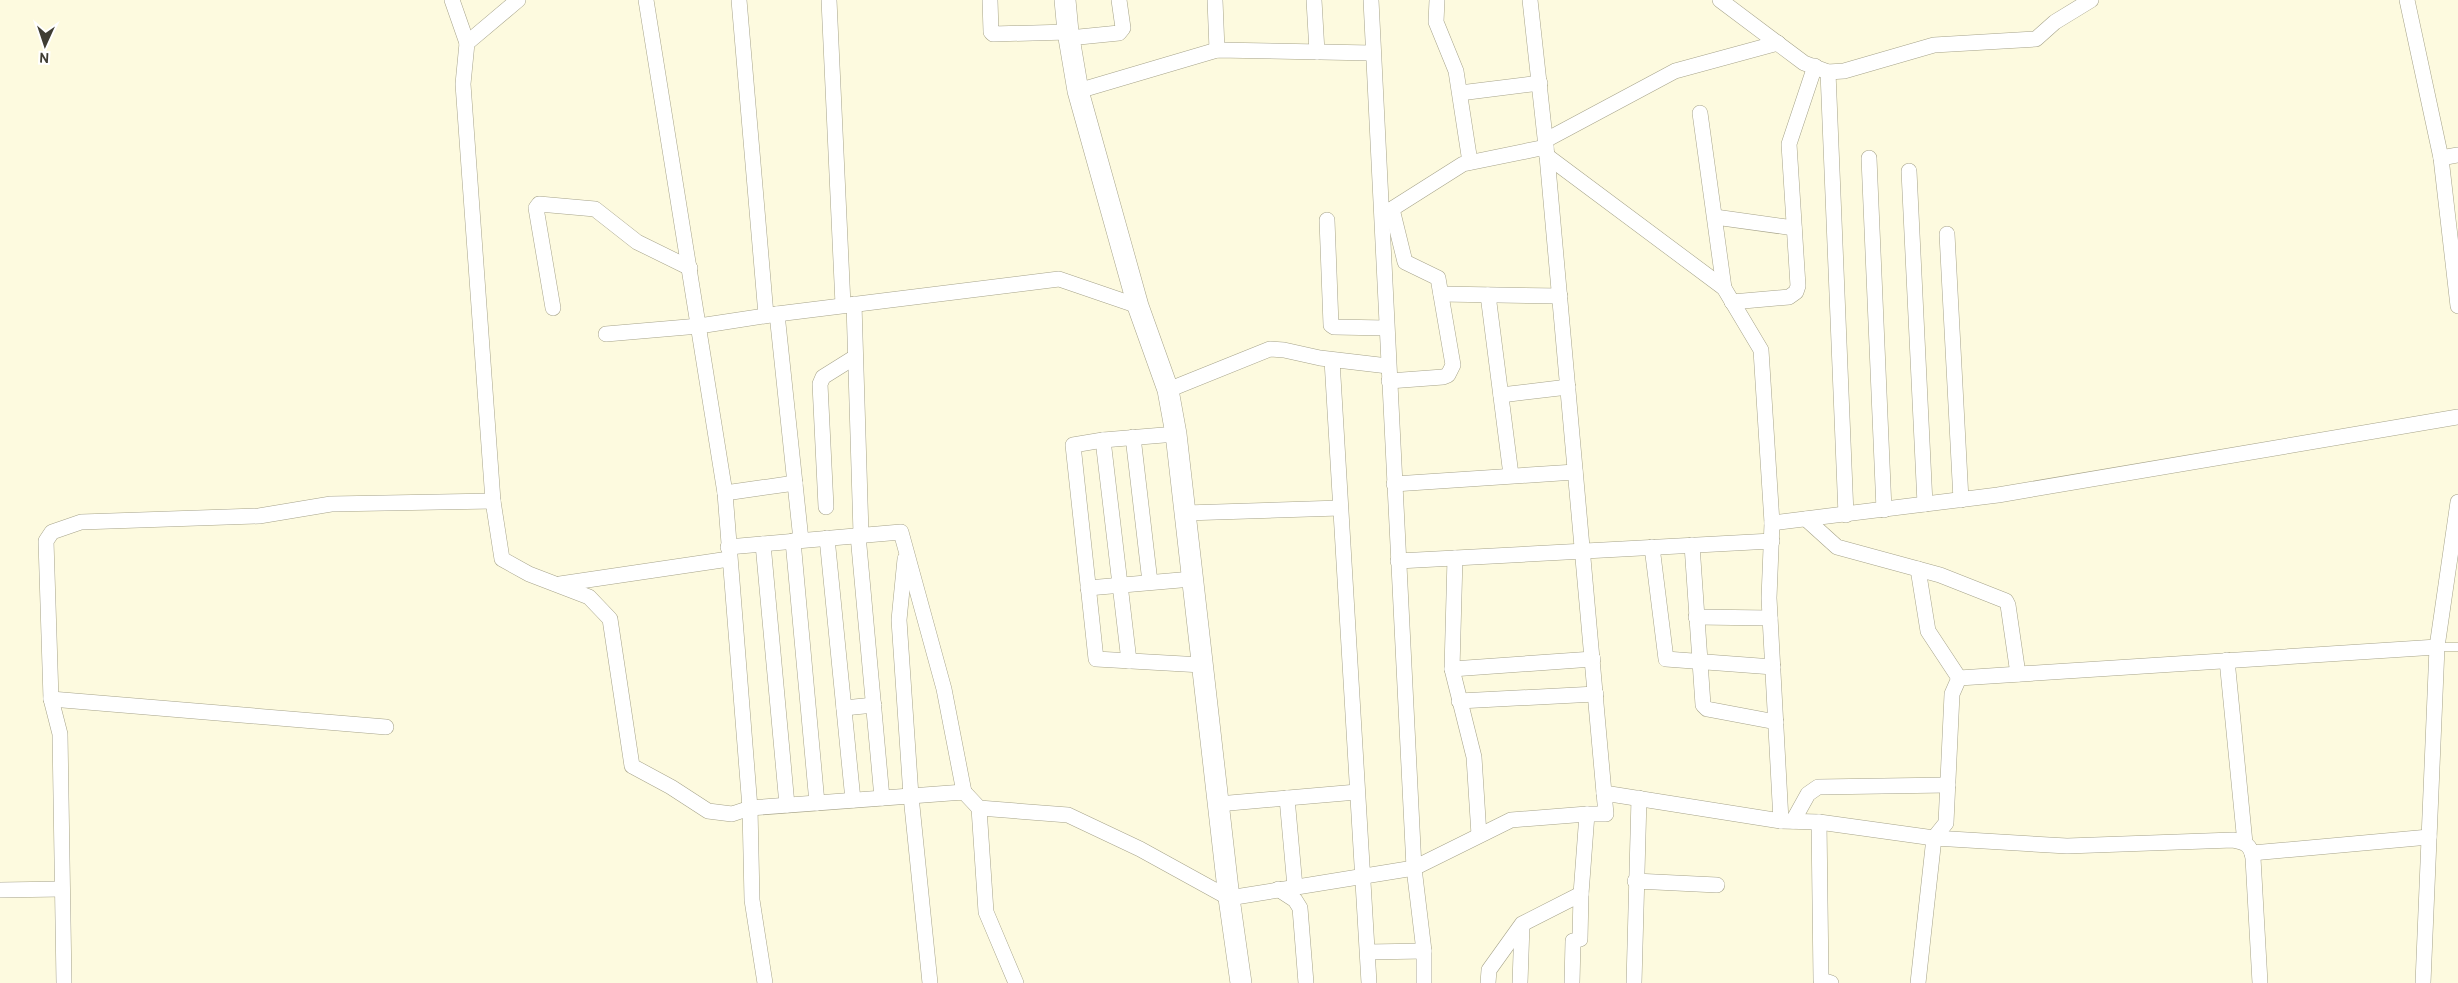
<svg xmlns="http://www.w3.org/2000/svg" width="2458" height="983" viewBox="0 0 2458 983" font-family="Overpass,sans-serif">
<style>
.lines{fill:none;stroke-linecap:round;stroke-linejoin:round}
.lane-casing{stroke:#a6a38a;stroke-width:9}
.street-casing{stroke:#a6a38a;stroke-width:16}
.secondary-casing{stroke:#a6a38a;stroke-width:22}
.lane{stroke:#fff;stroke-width:8}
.street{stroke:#fff;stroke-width:15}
.secondary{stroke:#fff;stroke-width:21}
</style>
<rect width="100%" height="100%" fill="#fdfadf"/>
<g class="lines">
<g class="lane-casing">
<polyline id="lane" points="2437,647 2458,647"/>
</g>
<g class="street-casing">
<g id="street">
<polyline points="452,0 467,43"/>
<path d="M518,0L467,43L463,84L493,501L502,559L529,574L589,597L610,619L632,766L671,787L708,811L732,814L750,808L964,792L979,808L1068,815L1140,849L1229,898L1414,868L1511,820L1587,814H1606L1604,793L1781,821L1819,822L1934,838L2067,846L2233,840C2245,842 2251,845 2253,858L2260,983"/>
<polyline points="646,0 725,493 750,808 752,900 765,983"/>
<polyline points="739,0 766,315"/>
<polyline points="829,0 843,305"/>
<polyline points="990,0 991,32 993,34 1068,32"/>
<polyline points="1215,0 1217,50"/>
<polyline points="1314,0 1317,52"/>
<polyline points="1371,0 1414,868 1424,951 1424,983"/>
<polyline points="1437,0 1436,22 1456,71 1470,162"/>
<polyline points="1530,0 1547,156 1604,793"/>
<polyline points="1720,0 1804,63 1828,72 1844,71 1934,45 2036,39 2055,22 2091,0"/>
<polyline points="2407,0 2441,158 2458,306"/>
<polyline points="1069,38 1119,33 1123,28 1119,0"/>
<polyline points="1828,72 1846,515"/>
<polyline points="1078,91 1217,50 1372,53"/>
<polyline points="1460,93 1540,83"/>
<polyline points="1700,113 1724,288"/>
<polyline points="1546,140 1675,71 1778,43"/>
<polyline points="1547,156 1724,288 1761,350 1772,523 1769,598 1781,821"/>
<polyline points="1869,158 1884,510"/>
<polyline points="2441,158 2458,155"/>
<polyline points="1909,171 1925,504"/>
<polyline points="1384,214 1463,164 1546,147"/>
<polyline points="1715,217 1794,228"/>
<polyline points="1327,220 1331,325 1334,327 1386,328"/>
<polyline points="1947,234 1961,500"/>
<polyline points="1441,294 1560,296"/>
<polyline points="1488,295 1511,475"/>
<polyline points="1732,302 1789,297 1796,292 1798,286 1789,144 1815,66"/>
<polyline points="854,304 861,534"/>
<polyline points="553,308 536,208 539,204 595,209 637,242 690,268"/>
<polyline points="777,314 801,540"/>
<polyline points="606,334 699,326 777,314 1059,279 1138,306"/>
<polyline points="1332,360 1369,983"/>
<polyline points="1389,381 1443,377 1448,375 1453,365 1438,278 1405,262 1392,209"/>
<polyline points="1168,390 1270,349 1284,350 1320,358 1388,366"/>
<polyline points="1501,395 1568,387"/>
<polyline points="1176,434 1103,440 1073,445 1096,659 1202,665"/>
<polyline points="1133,437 1150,582"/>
<polyline points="1103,440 1129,661"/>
<polyline points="1394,484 1575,472"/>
<polyline points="725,493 795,483"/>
<polyline points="826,507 820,384 823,377 855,357"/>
<polyline points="1185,513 1340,508"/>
<polyline points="1806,519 1837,547 1940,575 2006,601 2008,605 2018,674"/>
<polyline points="1772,523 1998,495 2458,417"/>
<polyline points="858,535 882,798"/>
<polyline points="827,538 853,800"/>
<polyline points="793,541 817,803"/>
<polyline points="763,544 787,805"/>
<polyline points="1692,545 1703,705 1707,709 1776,722"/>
<polyline points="728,547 901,532 944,689 964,792"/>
<polyline points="1652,547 1666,659 1773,667"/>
<polyline points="1455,558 1452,669 1474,757 1479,835"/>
<polyline points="905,559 899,620 911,796 930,983"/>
<polyline points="1398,561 1772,541"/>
<polyline points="1918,569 1928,631 1959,678"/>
<polyline points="560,584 729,559"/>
<polyline points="1088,588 1192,579"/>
<polyline points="1696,617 1770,618"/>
<polyline points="2227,660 2245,843"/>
<polyline points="1452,669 1593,659"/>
<polyline points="51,699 386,727"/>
<polyline points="1459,701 1596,694"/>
<polyline points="844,708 874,705"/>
<polyline points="1287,798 1295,887"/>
<polyline points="1218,804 1357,792"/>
<polyline points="979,808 986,912 1016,983"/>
<polyline points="1793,821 1808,794 1818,787 1948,785"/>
<polyline points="1819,822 1821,980 1831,983"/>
<polyline points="2252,853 2429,837"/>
<polyline points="1635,881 1717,885"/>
<polyline points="1278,889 1295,900 1300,908 1306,983"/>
<polyline points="0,890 62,889"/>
<polyline points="1368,952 1424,951"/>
<polyline points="64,983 60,734 51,699 46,541 52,532 81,522 259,516 331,504 493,501"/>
<polyline points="1488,983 1489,970 1522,924 1581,894"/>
<polyline points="1520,983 1522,925"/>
<polyline points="1572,983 1573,941 1580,939 1581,894 1587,814"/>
<polyline points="1634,983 1639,798"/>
<polyline points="1918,983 1934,838 1946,823 1952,694 1959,678 2437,647"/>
<polyline points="2423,983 2437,647 2458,502"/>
</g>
</g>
<g class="secondary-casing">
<polyline id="secondary" points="1065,0 1068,32 1078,91 1138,306 1168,390 1176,434 1229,898 1241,983"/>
</g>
<use href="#lane" class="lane"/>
<use href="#street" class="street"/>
<use href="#secondary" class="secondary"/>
</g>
<g transform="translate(45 45) rotate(183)" stroke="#ffffff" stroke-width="4" paint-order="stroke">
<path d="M0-4L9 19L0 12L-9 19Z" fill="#3f3d33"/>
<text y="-8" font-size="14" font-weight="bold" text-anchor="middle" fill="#3f3d33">N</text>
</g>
</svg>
